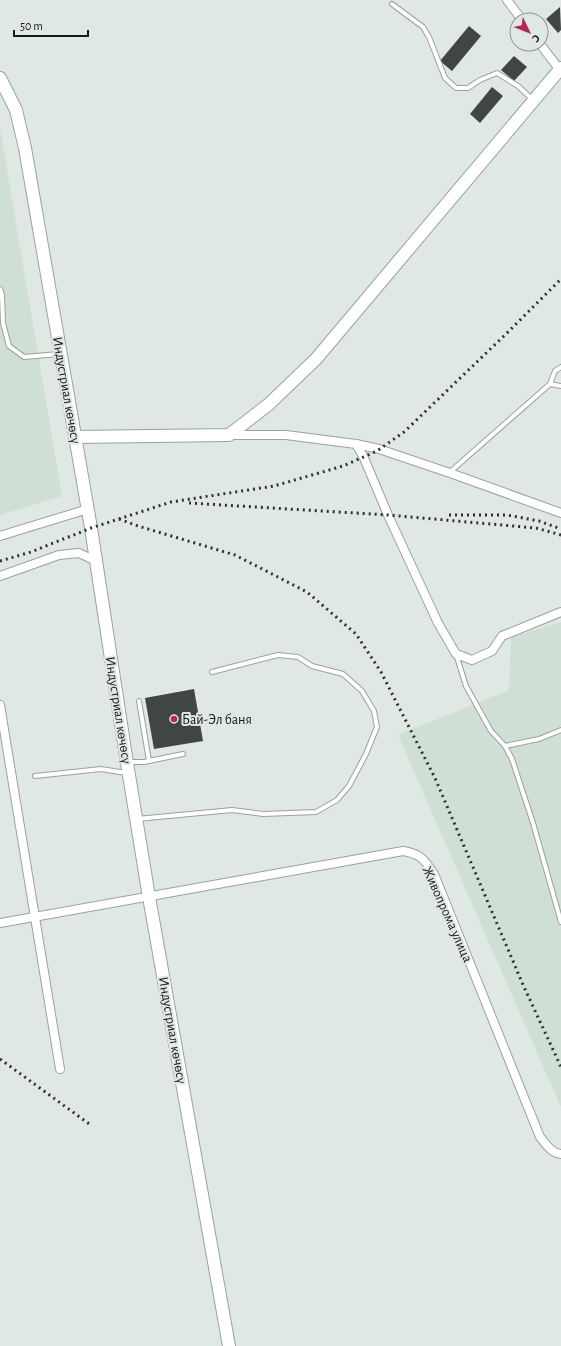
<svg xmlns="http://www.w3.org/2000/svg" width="561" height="1346" viewBox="0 0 561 1346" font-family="'Alegreya Sans',sans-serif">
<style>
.built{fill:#cfdfd5}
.building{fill:#404742}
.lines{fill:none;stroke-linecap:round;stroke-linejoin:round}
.lane-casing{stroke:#9aa29d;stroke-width:6}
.street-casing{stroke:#9aa29d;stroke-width:10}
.secondary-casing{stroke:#9aa29d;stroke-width:14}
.lane{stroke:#fff;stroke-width:4}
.street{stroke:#fff;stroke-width:8}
.secondary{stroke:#fff;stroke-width:12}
.rail{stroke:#2d312f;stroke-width:3;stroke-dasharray:2 4;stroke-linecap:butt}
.poi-dot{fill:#b52654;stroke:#e0e8e3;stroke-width:1.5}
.labels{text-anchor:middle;stroke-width:4;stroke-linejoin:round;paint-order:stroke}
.street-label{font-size:14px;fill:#171a18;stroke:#e0e8e3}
.poi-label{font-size:14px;fill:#171a18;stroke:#e0e8e3;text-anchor:start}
</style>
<rect width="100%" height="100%" fill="#e0e8e3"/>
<g class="built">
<polygon points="0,129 62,496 0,515"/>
<polygon points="561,622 561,1107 398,735 509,690 511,637"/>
</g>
<g class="building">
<polygon points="560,7 561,30 558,33 546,19"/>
<polygon points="469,26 481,36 452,71 440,61"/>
<polygon points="514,56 527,67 514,81 501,70"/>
<polygon points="492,87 503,96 480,123 470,114"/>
<polygon points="194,689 203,741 154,749 145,698"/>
</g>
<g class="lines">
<g class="lane-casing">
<g id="lane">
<polyline points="392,4 423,27 429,37 445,78 456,88 468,88 480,80 497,73 518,86 532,99"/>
<polyline points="0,289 2,295 3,323 9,346 24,357 59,354"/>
<polyline points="550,384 561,386"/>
<polyline points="450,472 550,384 555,371 561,367"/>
<polyline points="456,654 466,686 491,731 505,746 512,759 533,823 561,922"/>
<polyline points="139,701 149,761"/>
<polyline points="505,746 539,739 561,730"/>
<polyline points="129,762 144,762 183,754"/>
<polyline points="35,776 101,769 126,773"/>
<polyline points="137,819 232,810 263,814 316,812 337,800 349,786 366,754 377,727 374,711 362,691 343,674 312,666 298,657 278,655 212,672"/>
</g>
</g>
<g class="street-casing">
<g id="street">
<polyline points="507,0 522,20"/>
<polyline points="540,44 560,70"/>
<polyline points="229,435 286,435 356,444 379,449 450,473 561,513"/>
<polyline points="356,444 364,458 388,515 438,623 456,654 472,660 492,651 502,636 561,612"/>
<polyline points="0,536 88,509"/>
<polyline points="0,576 59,555 79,553 96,561"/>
<polyline points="0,705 60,1069"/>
<path d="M0,923L403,851C421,854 424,859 434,874L540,1137C546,1144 551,1153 561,1154"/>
</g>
</g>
<g class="secondary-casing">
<g id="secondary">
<polyline points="0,78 16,110 25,148 91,528 127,763 149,897 229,1346"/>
<polyline points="75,437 229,435 269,404 316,359 561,68"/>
</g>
</g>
<use href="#lane" class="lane"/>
<use href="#street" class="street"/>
<use href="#secondary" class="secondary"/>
<g class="rail">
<polyline points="189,503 388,515 536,528 561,535"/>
<polyline points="449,515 507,515 539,521 561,529"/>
<polyline points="119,519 138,526 235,555 307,592 356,634 381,672 435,778 524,987 561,1067"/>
<polyline points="0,561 31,552 91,528 171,502 274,486 343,466 377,451 404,432 506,334 561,279"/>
<polyline points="0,1059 92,1126"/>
</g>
</g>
<circle class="poi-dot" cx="174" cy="719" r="4"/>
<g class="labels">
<g class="street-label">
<text transform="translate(67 390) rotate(80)" y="5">Индустриал көчөсү</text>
<text transform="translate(119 710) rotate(81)" y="5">Индустриал көчөсү</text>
<text transform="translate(448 914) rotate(66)" y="5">Живопрома улица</text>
<text transform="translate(173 1030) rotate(80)" y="5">Индустриал көчөсү</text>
</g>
<g class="poi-label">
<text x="182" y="724">Бай-Эл баня</text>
</g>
</g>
<g transform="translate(529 32) rotate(133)"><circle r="19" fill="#e0e8e3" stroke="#909692"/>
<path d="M0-3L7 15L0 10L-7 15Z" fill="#b52654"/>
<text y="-6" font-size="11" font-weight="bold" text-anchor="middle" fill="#171a18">С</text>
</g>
<path d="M14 30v6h74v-6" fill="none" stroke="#171a18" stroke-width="2"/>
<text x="20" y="30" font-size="12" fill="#171a18" stroke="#e0e8e3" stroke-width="3" paint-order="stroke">50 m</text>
</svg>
